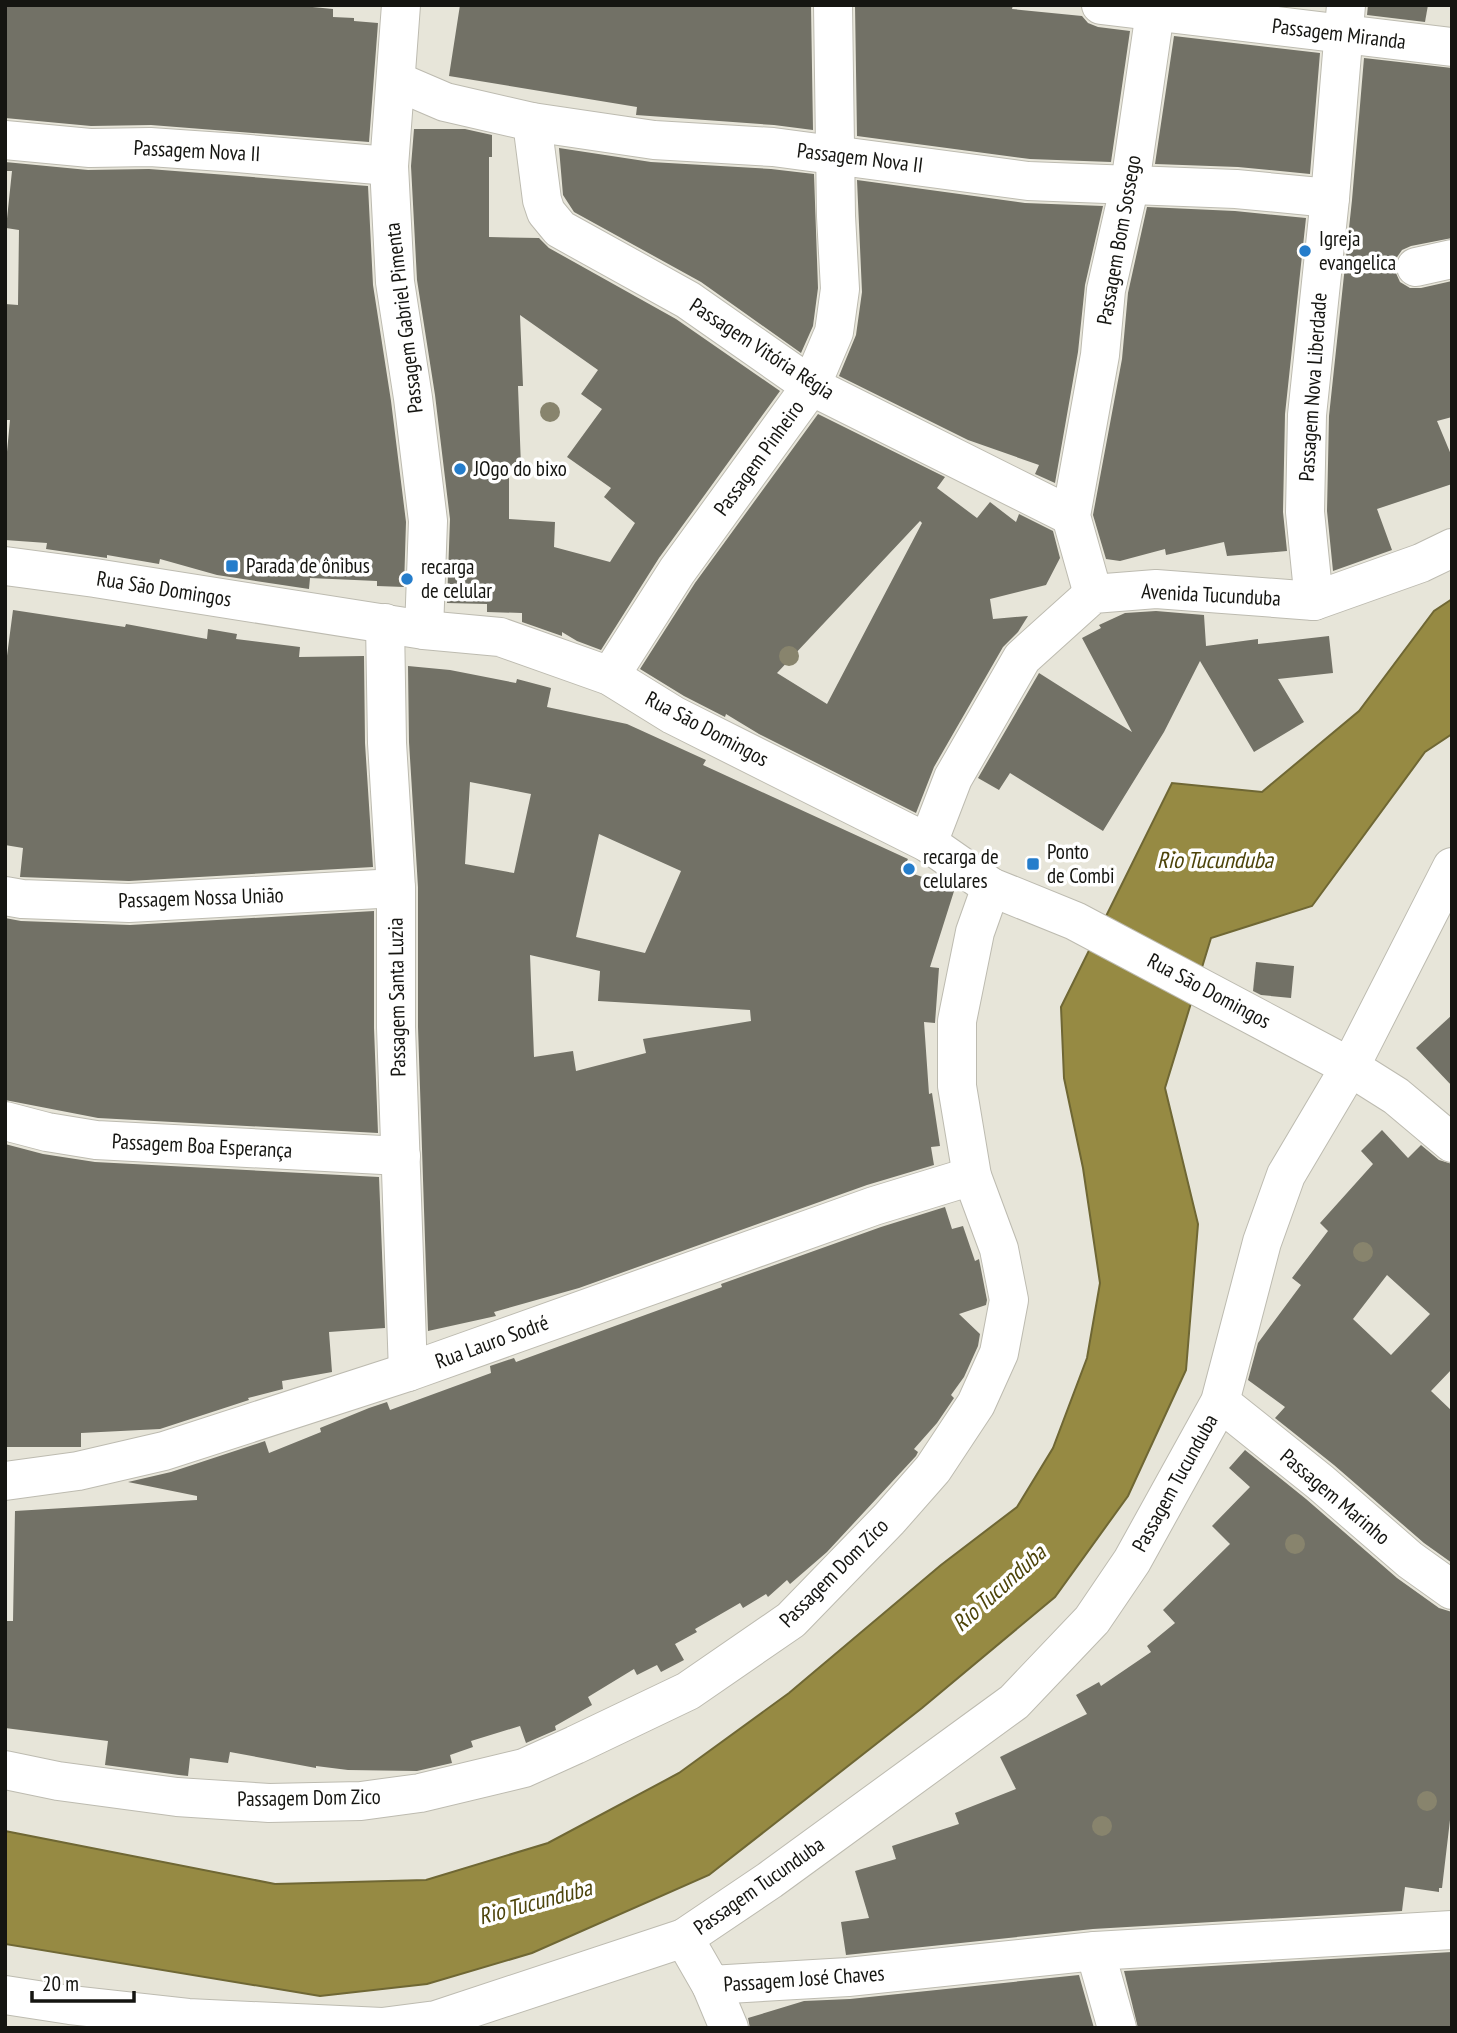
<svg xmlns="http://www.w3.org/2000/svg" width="1457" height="2033" viewBox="0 0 1457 2033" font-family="'PT Sans Narrow',sans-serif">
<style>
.water{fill:#968a43;stroke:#6f6734;stroke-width:2}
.building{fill:#727166;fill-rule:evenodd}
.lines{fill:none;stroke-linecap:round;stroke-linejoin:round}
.minor-casing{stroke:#bdbbb0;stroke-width:40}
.minor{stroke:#fff;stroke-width:38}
.tree{fill:#88846d}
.poi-dot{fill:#257dcb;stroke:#fff;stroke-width:2.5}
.labels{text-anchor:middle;stroke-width:7;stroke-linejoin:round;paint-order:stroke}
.street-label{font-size:21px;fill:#151511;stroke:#fff}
.poi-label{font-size:21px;fill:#151511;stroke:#fff;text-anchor:start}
.water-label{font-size:23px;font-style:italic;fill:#4d440a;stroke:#fff}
</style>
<rect width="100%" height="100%" fill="#e7e5d9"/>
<polygon class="water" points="1452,599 1452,734 1425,752 1312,906 1211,938 1165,1088 1198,1224 1186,1370 1128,1496 1055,1597 922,1708 709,1875 532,1953 427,1984 320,1996 5,1944 5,1831 275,1884 426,1880 548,1843 679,1773 789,1693 941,1565 1017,1507 1053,1448 1087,1358 1100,1283 1083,1168 1064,1078 1061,1007 1172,783 1262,792 1359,711 1434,611"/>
<g class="building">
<polygon points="5,5 292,5 333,9 333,17 354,18 354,21 378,23 369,142 151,125 91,126 5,118"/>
<polygon points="460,5 811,5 813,130 774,125 636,115 637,107 449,76"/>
<polygon points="855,5 1013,5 1012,9 1082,16 1088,23 1098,27 1130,31 1111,162 1030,159 857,136"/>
<polygon points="1368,5 1428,5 1425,22 1367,15"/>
<polygon points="1174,36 1320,53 1310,174 1238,167 1155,164"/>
<polygon points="1364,58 1452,68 1452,238 1411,246 1402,250 1395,260 1395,271 1400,282 1410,288 1421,288 1452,281 1452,417 1437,421 1452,457 1452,484 1377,509 1392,550 1333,571 1327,511 1329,416 1352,200"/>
<path d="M414,129H465L492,135V157H489V237L539,238L549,248L676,319L780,391L659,558L601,650L577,641L562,632V636L522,622V613L487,612V604L447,603L450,519L435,395L417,280L411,166ZM520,315L598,370L581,394L602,409L567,457L611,488L604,497L635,523L610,562L554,547L555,522L509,519V468L521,467L518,386H523Z"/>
<polygon points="559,148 651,162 771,169 814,174 818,288 813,326 801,353 701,282 574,212 563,195"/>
<polygon points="5,162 88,170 149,169 368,186 373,285 391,401 406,522 404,587 377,586 377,581 310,578 309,589 217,575 160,559 159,564 107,555 107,558 46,549 47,543 5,540 5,473 10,420 5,420 5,304 18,305 19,230 6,228 12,171 5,171"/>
<polygon points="857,180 1025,203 1103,206 1085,285 1078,352 1055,483 1035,474 1039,465 968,440 839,376 856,335 862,292"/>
<polygon points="1147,207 1235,211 1306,218 1285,414 1283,512 1287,551 1227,556 1224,542 1166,555 1165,549 1120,561 1106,559 1093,515 1122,359 1128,293"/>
<path d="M818,414L945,477L937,488L977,518L990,502L1016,522L1019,514L1053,531L1060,558L1046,585L990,599L993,619L1028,616L1018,632L1003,647L934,767L916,813L759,734L726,714L725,717L684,696L640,669L695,583ZM920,521L922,523L827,704L777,673Z"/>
<polygon points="13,610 125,627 126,624 207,639 208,629 237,634 236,639 300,647 299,657 364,656 365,743 373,867 129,881 20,877 23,848 5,845 5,671"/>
<polygon points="1156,611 1204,615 1206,646 1258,639 1258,644 1329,636 1333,673 1278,679 1304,722 1254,752 1200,661 1164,732 1103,831 1010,773 999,790 978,778 1039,673 1132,732 1082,638 1101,628 1099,625 1125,613"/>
<path d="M408,666L450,670L516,683L517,679L551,688L547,707L627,724L706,760L703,765L908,859L902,870L955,888L930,967L939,968L935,1023L924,1022L929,1094L932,1093L940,1146L931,1147L934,1165L867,1185L579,1288L494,1312L496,1316L428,1331L418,1027V887L409,742ZM470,782L531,794L514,873L465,864ZM599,834L681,871L645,953L576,937ZM530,955L600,971L598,1001L750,1010L751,1021L643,1039L646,1053L576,1071L573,1051L534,1057Z"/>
<polygon points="374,911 374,1028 378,1133 98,1118 5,1100 5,918 21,921 130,925"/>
<polygon points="1256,962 1294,966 1291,998 1261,995 1253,991"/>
<polygon points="1452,1015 1452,1086 1416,1048"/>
<path d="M1382,1130L1408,1158L1421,1145L1439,1160L1452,1164V1369L1431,1391L1452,1411V1563L1424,1543L1334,1465L1275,1418L1285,1407L1248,1380L1258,1343L1301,1285L1292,1278L1328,1231L1320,1223L1373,1164L1361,1151ZM1387,1275L1430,1314L1391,1355L1353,1319Z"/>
<polygon points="5,1144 43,1154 95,1162 379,1177 385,1328 329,1332 332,1372 282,1381 283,1389 248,1398 249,1400 160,1429 81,1433 81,1447 5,1447"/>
<polygon points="945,1207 952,1229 963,1226 975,1261 979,1259 987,1300 986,1305 959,1314 980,1334 978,1346 964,1377 951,1395 954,1398 937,1423 914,1449 918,1452 916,1456 827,1552 790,1584 787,1580 768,1597 766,1594 743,1608 740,1603 695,1629 697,1632 675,1644 684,1660 661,1672 657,1665 637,1675 634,1669 588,1697 592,1705 555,1726 556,1730 526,1743 520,1726 471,1741 473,1747 450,1755 452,1763 417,1771 348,1770 316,1766 316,1768 230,1752 228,1763 190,1758 188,1776 179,1775 105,1765 108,1741 5,1728 5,1621 13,1621 15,1511 197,1500 197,1496 128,1482 171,1472 265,1441 269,1453 321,1432 320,1428 369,1408 387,1402 390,1410 491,1373 490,1366 514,1358 516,1362 722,1287 721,1284 881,1227"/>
<polygon points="1245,1450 1306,1499 1397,1578 1439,1608 1452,1612 1452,1803 1442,1888 1439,1888 1439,1892 1405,1887 1402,1911 1093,1929 846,1955 841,1922 869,1918 855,1871 896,1859 892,1846 959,1824 955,1813 1016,1789 1000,1757 1087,1714 1076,1695 1099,1682 1101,1686 1151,1652 1147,1646 1175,1623 1163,1610 1230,1544 1212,1526 1250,1487 1229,1468"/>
<polygon points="1452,1952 1452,2028 1138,2028 1124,1971"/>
<polygon points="1079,1975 1094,2028 750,2028 748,2018 804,2001 850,1999"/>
</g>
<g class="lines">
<g class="minor-casing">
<g id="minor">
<polyline points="401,5 389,166 395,282 413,398 428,521 424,630"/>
<polyline points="1101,5 1452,47"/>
<polyline points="396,81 445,102 532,122 654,140 773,147 1028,181 1236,189 1330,198"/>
<polyline points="532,122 542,200 546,212 560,229 688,300 811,386 1071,516"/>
<polyline points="5,140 90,148 150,147 237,153 389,166"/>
<polyline points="1416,267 1452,259"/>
<polyline points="5,566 95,578 424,630 500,637 610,676 673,715 928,843 991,887 1075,921 1350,1067 1396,1096 1452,1143"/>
<polyline points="1093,594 1071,516 1100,355 1106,290 1130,184 1156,5"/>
<polyline points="1314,601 1305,512 1307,415 1330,198 1346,5"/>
<polyline points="385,623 387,743 396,888 396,1027 408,1372"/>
<polyline points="610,676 677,571 811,386 834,332 840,289 836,216 833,5"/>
<polyline points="928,843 953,778 1022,658 1093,594 1156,589 1314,601 1421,563 1452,548"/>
<polyline points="5,896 22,899 129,903 396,888"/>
<polyline points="5,1121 47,1132 96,1140 401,1156"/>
<polyline points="1220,1402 1320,1482 1410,1560 1452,1590"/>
<polyline points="5,1481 78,1471 164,1451 408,1372 874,1206 972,1176"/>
<polyline points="5,1770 58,1781 177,1797 269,1803 361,1801 420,1793 524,1768 575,1745 688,1691 791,1620 889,1519 933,1469 976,1404 999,1353 1009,1300 999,1249 972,1176 957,1086 957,1021 975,932 991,887"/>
<polyline points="684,1938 770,1880 1014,1702 1092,1620 1132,1561 1220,1402 1262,1242 1286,1175 1350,1067 1452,867"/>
<polyline points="1095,1951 1117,2028"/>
<polyline points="711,1985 729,2028"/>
<polyline points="5,1995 70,2005 188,2018 382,2027 436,2020 684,1938 711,1985 848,1977 1095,1951 1452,1930"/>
</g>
</g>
<use href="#minor" class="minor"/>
</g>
<g class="tree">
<circle cx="550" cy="412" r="10"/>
<circle cx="789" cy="656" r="10"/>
<circle cx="1363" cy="1252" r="10"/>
<circle cx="1295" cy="1544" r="10"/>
<circle cx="1427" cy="1801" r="10"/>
<circle cx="1102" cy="1826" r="10"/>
</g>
<g class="poi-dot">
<circle cx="1305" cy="251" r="7"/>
<circle cx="460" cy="469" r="7"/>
<rect x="225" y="559" width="14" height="14" rx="3.5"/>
<circle cx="407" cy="579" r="7"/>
<rect x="1026" y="857" width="14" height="14" rx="3.5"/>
<circle cx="909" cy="869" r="7"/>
</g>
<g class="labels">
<g class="street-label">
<text transform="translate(1339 34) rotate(7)" y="7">Passagem Miranda</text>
<text transform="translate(197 151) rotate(3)" y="7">Passagem Nova II</text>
<text transform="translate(860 158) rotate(7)" y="7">Passagem Nova II</text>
<text transform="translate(1119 240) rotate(-80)" y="7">Passagem Bom Sossego</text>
<text transform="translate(404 318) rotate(-97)" y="7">Passagem Gabriel Pimenta</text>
<text transform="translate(762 349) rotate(33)" y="7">Passagem Vitória Régia</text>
<text transform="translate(1313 387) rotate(-86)" y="7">Passagem Nova Liberdade</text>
<text transform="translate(759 458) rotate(-54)" y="7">Passagem Pinheiro</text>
<text transform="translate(164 589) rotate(9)" y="7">Rua São Domingos</text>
<text transform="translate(1211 595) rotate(3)" y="7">Avenida Tucunduba</text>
<text transform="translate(707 729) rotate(28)" y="7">Rua São Domingos</text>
<text transform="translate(201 898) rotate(-2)" y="7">Passagem Nossa União</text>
<text transform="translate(1209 991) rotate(28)" y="7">Rua São Domingos</text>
<text transform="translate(397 997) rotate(-91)" y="7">Passagem Santa Luzia</text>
<text transform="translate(202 1146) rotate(3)" y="7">Passagem Boa Esperança</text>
<text transform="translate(492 1342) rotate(-20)" y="7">Rua Lauro Sodré</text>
<text transform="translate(1175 1483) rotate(-61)" y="7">Passagem Tucunduba</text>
<text transform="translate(1335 1497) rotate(40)" y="7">Passagem Marinho</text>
<text transform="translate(834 1573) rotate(-45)" y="7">Passagem Dom Zico</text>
<text transform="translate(309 1798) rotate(-1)" y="7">Passagem Dom Zico</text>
<text transform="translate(759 1886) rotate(-35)" y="7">Passagem Tucunduba</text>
<text transform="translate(804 1979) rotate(-4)" y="7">Passagem José Chaves</text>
</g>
<g class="poi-label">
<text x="1319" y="246">Igreja<tspan x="1319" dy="24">evangelica</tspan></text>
<text x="474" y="476">JOgo do bixo</text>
<text x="246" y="573">Parada de ônibus</text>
<text x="421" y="574">recarga<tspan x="421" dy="24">de celular</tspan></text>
<text x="1047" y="859">Ponto<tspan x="1047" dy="24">de Combi</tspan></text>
<text x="923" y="864">recarga de<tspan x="923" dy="24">celulares</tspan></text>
</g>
<g class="water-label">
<text x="1215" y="868">Rio Tucunduba</text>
<text transform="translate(999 1588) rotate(-42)" y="8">Rio Tucunduba</text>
<text transform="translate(535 1902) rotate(-15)" y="8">Rio Tucunduba</text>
</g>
</g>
<rect width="1457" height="2033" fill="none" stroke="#151511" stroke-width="14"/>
<path d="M32 1991v10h102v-10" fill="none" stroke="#151511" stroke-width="3.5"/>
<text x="42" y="1991" font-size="21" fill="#151511" stroke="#ffffff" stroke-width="5" paint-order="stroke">20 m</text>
</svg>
